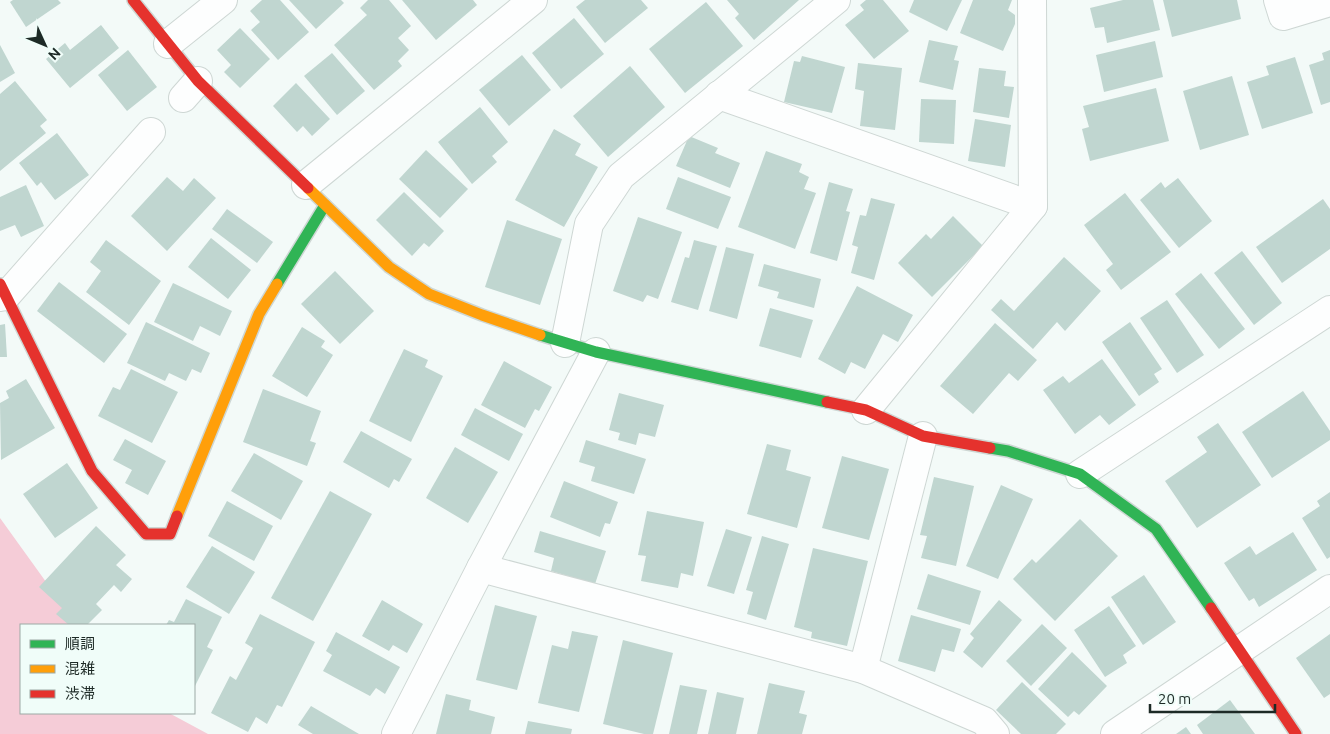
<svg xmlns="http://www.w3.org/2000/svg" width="1330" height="734" viewBox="0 0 1330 734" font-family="Ubuntu,'Noto Sans JP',sans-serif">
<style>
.forest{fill:#f5ccd7}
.building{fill:#c0d6d0}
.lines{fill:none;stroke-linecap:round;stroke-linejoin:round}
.street-casing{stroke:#ced7d4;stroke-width:30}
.fast-casing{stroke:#ced7d4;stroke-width:14}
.slow-casing{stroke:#ced7d4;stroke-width:14}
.jam-casing{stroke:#ced7d4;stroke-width:14}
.street{stroke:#fdfefe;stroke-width:28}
.fast{stroke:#30b455;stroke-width:11}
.slow{stroke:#ff9f0a;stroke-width:11}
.jam{stroke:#e5322d;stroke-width:11}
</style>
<rect width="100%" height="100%" fill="#f3faf8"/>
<polygon class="forest" points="0,518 77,625 21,625 21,713 169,713 208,734 0,734"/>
<g class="building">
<polygon points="13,0 58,0 61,3 26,27 10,2"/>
<polygon points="262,0 280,0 309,32 278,60 251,30 260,22 250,11"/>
<polygon points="289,0 341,0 344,3 316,29"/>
<polygon points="368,0 389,0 411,26 398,38 409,50 398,61 402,66 374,90 334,45 367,15 360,8"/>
<polygon points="402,0 473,0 477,5 436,40"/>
<polygon points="585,0 641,0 648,8 605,43 576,7"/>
<polygon points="727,0 799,0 754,40 735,18 739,14"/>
<polygon points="866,0 883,0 909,31 874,59 845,25 864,10 860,5"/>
<polygon points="914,0 962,0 947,31 909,12"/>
<polygon points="973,0 1012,0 1008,10 1015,15 1015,24 1003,51 960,33"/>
<polygon points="1123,0 1153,0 1160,30 1107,43 1104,27 1095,28 1090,8"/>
<polygon points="1163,0 1237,0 1241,19 1172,37"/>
<polygon points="706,2 743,46 685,93 649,49"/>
<polygon points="574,18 604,54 561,89 532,53"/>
<polygon points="101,25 119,48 70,88 46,59 65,43 70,50"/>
<polygon points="240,28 270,59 240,88 224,72 231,65 217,50"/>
<polygon points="929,40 958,46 954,60 959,61 953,90 919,82"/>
<polygon points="1155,41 1163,77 1104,92 1096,55"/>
<polygon points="0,45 15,73 0,82"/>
<polygon points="128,50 157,87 127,111 98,75"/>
<polygon points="1330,50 1330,102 1321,105 1309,65 1324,60 1322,53"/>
<polygon points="332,53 365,91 337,115 304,76"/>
<polygon points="522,55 551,90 509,126 479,90"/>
<polygon points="802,56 845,67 832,113 784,102 794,61 800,62"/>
<polygon points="1295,57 1313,113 1262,129 1247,82 1269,75 1266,66"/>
<polygon points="858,63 902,68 895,130 860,126 864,91 855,89"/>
<polygon points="630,66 665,107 608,157 573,116"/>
<polygon points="979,68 1006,71 1004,86 1014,87 1009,118 973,112"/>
<polygon points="1232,76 1249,135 1200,150 1183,91"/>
<polygon points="15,81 47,120 40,126 46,133 0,171 0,94"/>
<polygon points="296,83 330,119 312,136 303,126 297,132 273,106"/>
<polygon points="1156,88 1169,141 1090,161 1082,129 1089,127 1083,106"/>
<polygon points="921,99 956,100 954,144 919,142"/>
<polygon points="480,107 508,142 492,156 497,162 472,184 438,142"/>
<polygon points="975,119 1011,125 1005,167 968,161"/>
<polygon points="554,129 581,144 575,155 598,167 564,227 515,200"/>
<polygon points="57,133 89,175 55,200 41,182 37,186 19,163"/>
<polygon points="689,136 718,148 715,153 740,163 730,188 676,166"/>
<polygon points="426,150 468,189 440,218 399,179"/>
<polygon points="766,151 802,164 799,172 809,177 804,189 816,193 795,249 738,227"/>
<polygon points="167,177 183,191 194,178 216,198 167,251 131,216"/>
<polygon points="678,177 731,197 718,229 666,209"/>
<polygon points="1178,178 1212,221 1179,248 1140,200 1161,182 1165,188"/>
<polygon points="829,182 853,189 846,211 850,212 837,261 810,253"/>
<polygon points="26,185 44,226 21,237 15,225 0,231 0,197"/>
<polygon points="404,192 444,231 429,247 424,243 412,256 376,220"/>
<polygon points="1125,193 1171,252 1121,290 1106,270 1113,264 1084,225"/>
<polygon points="871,198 895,204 874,280 851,273 858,247 852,245 860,215 866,216"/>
<polygon points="1323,199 1330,209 1330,249 1282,283 1256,247"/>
<polygon points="227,209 273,242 257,263 212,229"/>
<polygon points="953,216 983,246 932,297 898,263 926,234 931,239"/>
<polygon points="638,217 682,232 658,299 647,295 643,302 613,291"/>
<polygon points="507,220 562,239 540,305 485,287"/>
<polygon points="211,238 251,270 228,299 188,267"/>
<polygon points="106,240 161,281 129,325 86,292 101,271 90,262"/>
<polygon points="694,240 717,246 698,310 671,302 685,257 689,258"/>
<polygon points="726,247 754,254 737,319 709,311"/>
<polygon points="1242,251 1282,303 1254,325 1214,273"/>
<polygon points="1064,257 1101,291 1065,331 1057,322 1033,349 991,310 1001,299 1014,311"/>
<polygon points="764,264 821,279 814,308 777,298 779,292 758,286"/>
<polygon points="335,271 374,311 340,344 301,304"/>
<polygon points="1201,273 1245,329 1219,349 1175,294"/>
<polygon points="59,282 127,334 104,363 37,311"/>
<polygon points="173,283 232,311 220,336 200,326 193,341 154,322"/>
<polygon points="857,286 913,315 898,342 883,334 865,369 851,362 845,374 818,359"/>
<polygon points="1167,300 1204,355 1177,373 1140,318"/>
<polygon points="770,308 813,320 801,358 759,346"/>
<polygon points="146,322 210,353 201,373 192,369 186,381 169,373 165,381 127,363"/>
<polygon points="1130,322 1162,369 1154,374 1159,382 1139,396 1102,342"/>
<polygon points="995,323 1037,360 1018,381 1009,373 973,414 940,386"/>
<polygon points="5,324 7,357 0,357 0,325"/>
<polygon points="302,327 325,341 321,347 333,355 307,397 272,376"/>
<polygon points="404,349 428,360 425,367 443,376 411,442 369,421"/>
<polygon points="1102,359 1136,405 1109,425 1100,415 1075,434 1043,390 1063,376 1069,383"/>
<polygon points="504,361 552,387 539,411 535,409 525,428 481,405"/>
<polygon points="131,369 178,392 152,443 98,416 113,387 120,390"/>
<polygon points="26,379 55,428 1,460 0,403 9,398 6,391"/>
<polygon points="263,389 321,411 310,441 316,443 307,466 243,442"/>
<polygon points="1303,391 1330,431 1330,440 1272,478 1242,432"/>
<polygon points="619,393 664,405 655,437 639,433 636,445 618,440 620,433 609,430"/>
<polygon points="475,408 523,434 509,461 461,435"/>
<polygon points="1218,423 1261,485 1197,528 1165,481 1207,452 1197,437"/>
<polygon points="361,431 412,459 399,482 394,479 389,488 343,462"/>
<polygon points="125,439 166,461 148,495 125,483 132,470 113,460"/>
<polygon points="586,440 646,459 634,494 591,481 595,467 579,462"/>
<polygon points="767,444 791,450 786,470 811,477 797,528 747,514"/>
<polygon points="455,447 498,472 468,523 426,498"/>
<polygon points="254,453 303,481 281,520 231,491"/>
<polygon points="842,456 889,469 869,540 822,528"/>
<polygon points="67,463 98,508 55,538 23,494"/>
<polygon points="934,477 974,486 956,566 921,558 927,536 920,535"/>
<polygon points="564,481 618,502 610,524 605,523 600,537 550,517"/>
<polygon points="1001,485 1033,499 998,579 966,566"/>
<polygon points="330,491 372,514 313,621 271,598"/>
<polygon points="1330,492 1330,557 1327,559 1302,518 1320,506 1317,501"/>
<polygon points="227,501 273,526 254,561 208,536"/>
<polygon points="647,511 704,522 693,576 681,573 678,588 641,581 646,556 638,555"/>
<polygon points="1080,519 1118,556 1055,621 1013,579 1032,559 1036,563"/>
<polygon points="96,526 126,555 116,565 132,579 121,592 114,585 96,604 102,610 87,625 69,625 56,614 62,608 39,587"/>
<polygon points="726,529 752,537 734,594 707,586"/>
<polygon points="540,531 606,551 595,584 551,571 554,558 534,552"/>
<polygon points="1293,532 1317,570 1259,607 1254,598 1249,601 1224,563 1250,546 1256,555"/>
<polygon points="762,536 789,544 766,620 747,614 753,592 746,590"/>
<polygon points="212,546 255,572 229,614 186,587"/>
<polygon points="813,548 868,561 847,646 811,638 812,632 794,627"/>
<polygon points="928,574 981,591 970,625 917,609"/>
<polygon points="1144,575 1176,622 1143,645 1111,597"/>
<polygon points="186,599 222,617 207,647 213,650 194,688 194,625 166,625 169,620 174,622"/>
<polygon points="382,600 423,624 407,653 393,645 389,651 362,636"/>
<polygon points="999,600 1022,620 982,668 963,652 974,638 970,634"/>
<polygon points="495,605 537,616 517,690 476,680"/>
<polygon points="1109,606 1136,646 1123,655 1127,663 1105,677 1074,630"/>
<polygon points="260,614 315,642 282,707 277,705 267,724 256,717 248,732 211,713 230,676 236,680 253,648 245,643"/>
<polygon points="911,615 961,629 954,652 942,649 935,672 898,661"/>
<polygon points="1042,624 1067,648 1031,686 1006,661"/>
<polygon points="572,631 598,636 579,712 538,703 552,645 568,649"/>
<polygon points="336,632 400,667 385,694 376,688 370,696 323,671 332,655 326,651"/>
<polygon points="1330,634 1330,694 1324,698 1296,658"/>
<polygon points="623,640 673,653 653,734 644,734 603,724"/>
<polygon points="1072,652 1107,686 1079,715 1074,711 1068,717 1038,689"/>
<polygon points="1022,682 1066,724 1056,734 1021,734 996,710"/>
<polygon points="769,683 805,691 799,713 807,715 802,734 757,734"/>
<polygon points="680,685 707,690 697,734 669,734"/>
<polygon points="717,692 744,698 736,734 708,734"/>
<polygon points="446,694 471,700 469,710 495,717 491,734 436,734"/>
<polygon points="1230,700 1255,734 1203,734 1197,725"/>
<polygon points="311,706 359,734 313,734 298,725"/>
<polygon points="528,721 572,729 571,734 525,734"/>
<polygon points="1186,727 1191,734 1176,734"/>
</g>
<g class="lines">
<g class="street-casing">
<g id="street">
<polyline points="1278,0 1283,16 1330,2"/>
<polyline points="168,44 223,0"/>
<polyline points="719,95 1033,206"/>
<polyline points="183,98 198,81"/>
<polyline points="306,185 533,0"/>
<polyline points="0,297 6,296 151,132"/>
<polyline points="565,343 589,224 621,176 836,0"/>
<polyline points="866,410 1033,206 1032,0"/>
<polyline points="1080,474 1330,310"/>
<polyline points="481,568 863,669 984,721 995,734"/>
<polyline points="863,669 923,436"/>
<polyline points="396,734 481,568 596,352"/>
<polyline points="1115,734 1330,589"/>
</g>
</g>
<g class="fast-casing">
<g id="fast">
<polyline points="277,284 325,205"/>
<polyline points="540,335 596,352 827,402"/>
<polyline points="990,448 1008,451 1080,474 1156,529 1211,608"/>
</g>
</g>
<g class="slow-casing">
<g id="slow">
<polyline points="308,188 389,267 429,294 482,315 540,335"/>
<polyline points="177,516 259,314 277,284"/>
</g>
</g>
<g class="jam-casing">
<g id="jam">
<polyline points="133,0 198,81 308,188"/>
<polyline points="0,284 92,471 146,534 170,534 177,516"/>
<polyline points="827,402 866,410 923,436 990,448"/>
<polyline points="1211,608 1296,734"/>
</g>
</g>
<use href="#street" class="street"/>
<use href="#fast" class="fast"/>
<use href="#slow" class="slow"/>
<use href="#jam" class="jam"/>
</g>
<rect x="20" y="624" width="175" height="90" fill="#f0fdf9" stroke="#9ca9a5"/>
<rect x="30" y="640" width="25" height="8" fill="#30b455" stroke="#9ca9a5"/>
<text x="65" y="649" font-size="15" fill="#1d2a26">順調</text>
<rect x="30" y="665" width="25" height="8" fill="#ff9f0a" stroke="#9ca9a5"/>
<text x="65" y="674" font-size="15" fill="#1d2a26">混雑</text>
<rect x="30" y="690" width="25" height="8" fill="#e5322d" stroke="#9ca9a5"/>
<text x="65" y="699" font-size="15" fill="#1d2a26">渋滞</text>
<g transform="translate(45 45) rotate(134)" stroke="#f0fdf9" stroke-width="4" paint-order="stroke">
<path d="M0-4L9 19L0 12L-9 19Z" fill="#1d2a26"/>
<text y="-8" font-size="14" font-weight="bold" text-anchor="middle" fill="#1d2a26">N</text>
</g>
<path d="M1150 704v8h125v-8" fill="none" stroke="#1d2a26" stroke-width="2.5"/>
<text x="1158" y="704" font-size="15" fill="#1d2a26" stroke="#f0fdf9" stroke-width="4" paint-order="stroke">20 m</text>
</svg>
